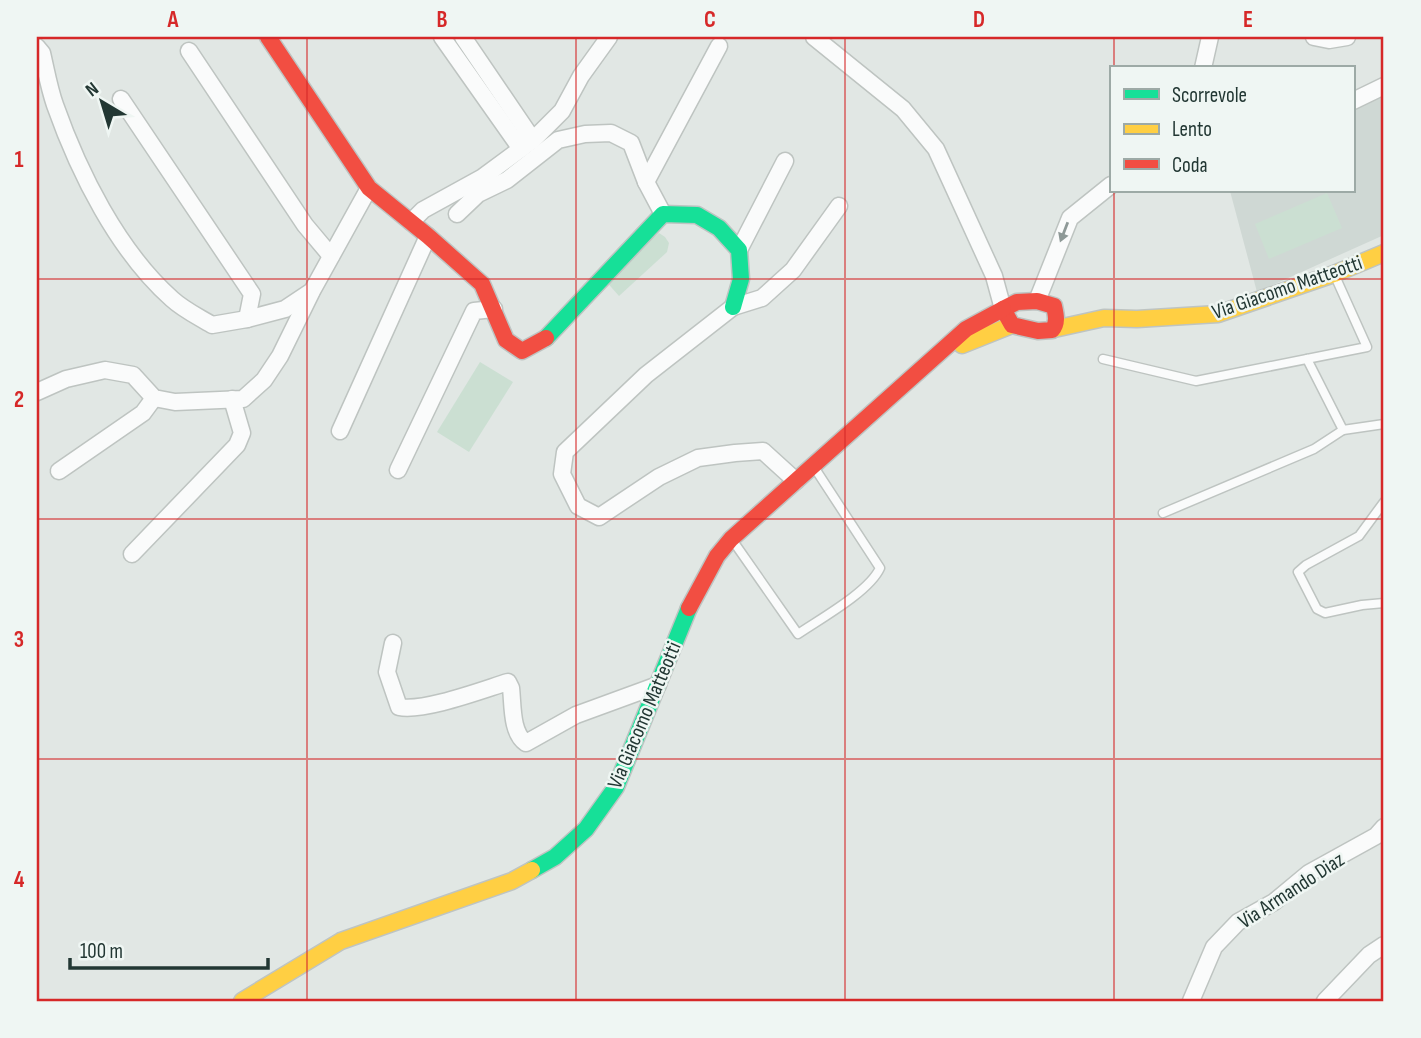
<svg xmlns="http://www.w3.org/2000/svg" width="1421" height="1038" viewBox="0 0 1421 1038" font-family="'Sofia Sans Condensed',sans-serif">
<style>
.built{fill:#cfd8d4}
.green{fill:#cbdfd2}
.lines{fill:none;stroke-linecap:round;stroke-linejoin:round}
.lane-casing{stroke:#bec4c1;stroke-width:11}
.street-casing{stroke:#bec4c1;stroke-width:19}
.fast-casing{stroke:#bec4c2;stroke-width:19}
.slow-casing{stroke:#bec4c2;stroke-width:19}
.jam-casing{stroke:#bec4c2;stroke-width:19}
.lane{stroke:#fafbfb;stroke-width:8}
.street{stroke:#fafbfb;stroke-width:16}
.fast{stroke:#16e098;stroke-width:16}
.slow{stroke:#ffcf43;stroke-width:16}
.jam{stroke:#f24e42;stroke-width:16}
.oneway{fill:#8e9997}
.grid{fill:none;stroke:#d62828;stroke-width:2;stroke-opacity:0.55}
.labels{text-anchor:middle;stroke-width:5;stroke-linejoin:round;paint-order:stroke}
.street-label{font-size:21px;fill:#223733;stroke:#eff6f3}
.neatline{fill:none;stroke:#d62828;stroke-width:2.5}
.grid-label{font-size:23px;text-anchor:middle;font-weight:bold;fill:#d62828}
</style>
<rect width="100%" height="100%" fill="#e1e7e4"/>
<polygon class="built" points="1384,90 1384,235 1257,292 1230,191 1353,191 1353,104"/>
<g class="green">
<polygon points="1327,193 1342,228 1269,259 1255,224"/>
<polygon points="659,233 665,237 669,243 667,252 619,296 604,279"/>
<polygon points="480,362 513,382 469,452 437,432"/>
</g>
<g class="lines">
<g class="lane-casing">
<g id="lane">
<polyline points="1103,359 1196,381 1367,347 1335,276"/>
<polyline points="1307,359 1343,430"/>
<polyline points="1384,502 1359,536 1306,565 1298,572 1317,609 1325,613 1362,605 1384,603"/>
<polyline points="1163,513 1314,449 1343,430 1384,424"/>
<path d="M733,541L798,634C820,619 869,592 880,568L814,467"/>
</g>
</g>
<g class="street-casing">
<g id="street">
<polyline points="442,37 521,149"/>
<polyline points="463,37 533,140"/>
<polyline points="814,37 903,109 936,149 994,276 1003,309"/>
<polyline points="1314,37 1329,40 1347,37"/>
<path d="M37,47L42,53C46,70 49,88 55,105C79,173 118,251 172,299C184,310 199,317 212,325L247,319L285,309L312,291L369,188"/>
<polyline points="189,51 305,225 331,256"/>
<polyline points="1203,68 1210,37"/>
<polyline points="121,99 252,294 247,319"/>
<polyline points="1353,101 1384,86"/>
<polyline points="646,182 719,46"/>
<polyline points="457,214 478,194 507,180 558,140 585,134 611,133 631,143 646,182 663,214"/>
<polyline points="411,222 423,210 483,177 533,140 562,111 581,76 609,37"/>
<polyline points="739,250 785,161"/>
<polyline points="1037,301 1070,218 1111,185"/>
<polyline points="37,392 66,379 105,370 133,375 154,398 175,402 243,399 264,380 280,356 311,293"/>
<polyline points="340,431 428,236"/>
<polyline points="398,470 474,311 494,309"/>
<polyline points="59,471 143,413 154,398"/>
<polyline points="796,481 763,451 735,453 698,458 659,477 599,517 578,506 562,474 565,452 646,375 733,307 762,298 793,270 839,206"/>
<polyline points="132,554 237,445 242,433 232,399"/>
<path d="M393,643L387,672L399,707C424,712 482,690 508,682L511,688C513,705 511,733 526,743L576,715L658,685"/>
<polyline points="1191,1001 1214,947 1238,922 1274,902 1309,873 1376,836 1384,827"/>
<polyline points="1325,1001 1369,955 1384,945"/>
</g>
</g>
<g class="fast-casing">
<g id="fast">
<polyline points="546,338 663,214 697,215 719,228 739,250 741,279 733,307"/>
<polyline points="532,870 555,857 586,829 616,787 689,608"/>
</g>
</g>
<g class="slow-casing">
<g id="slow">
<polyline points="1054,329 1104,318 1137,319 1218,314 1334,274 1384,253"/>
<polyline points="962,345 1012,325"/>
<polyline points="242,1001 341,941 512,881 532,870"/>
</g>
</g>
<g class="jam-casing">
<g id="jam">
<polyline points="268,37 369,188 428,236 482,284 506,340 522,351 546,338"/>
<path d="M1037,301L1054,306C1056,315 1058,323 1052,330L1038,331L1012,325L1003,309L1017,302Z"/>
<polyline points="689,608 717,556 731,539 966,329 1003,309"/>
</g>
</g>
<use href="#lane" class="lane"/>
<use href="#street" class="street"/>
<use href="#fast" class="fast"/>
<use href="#slow" class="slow"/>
<use href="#jam" class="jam"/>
</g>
<defs><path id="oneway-solid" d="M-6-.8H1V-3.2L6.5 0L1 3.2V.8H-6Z" transform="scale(1.75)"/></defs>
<use class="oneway" href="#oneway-solid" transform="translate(1064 232) rotate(111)"/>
<path class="grid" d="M307,37V1001M576,37V1001M845,37V1001M1114,37V68M1114,191V1001M37,279H1384M37,519H1384M37,759H1384"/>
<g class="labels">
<g class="street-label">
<text transform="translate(1287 287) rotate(-19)" y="7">Via Giacomo Matteotti</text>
<text transform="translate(644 715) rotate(-67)" y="7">Via Giacomo Matteotti</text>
<text transform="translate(1291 890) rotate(-33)" y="7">Via Armando Diaz</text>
</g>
</g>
<rect width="1421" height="1038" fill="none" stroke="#eff6f3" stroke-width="77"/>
<rect x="1110" y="66" width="245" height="126" fill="#eff6f3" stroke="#9daaa6" stroke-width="2"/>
<rect x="1124" y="89" width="35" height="10" fill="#16e098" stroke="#9daaa6" stroke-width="2"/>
<text x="1172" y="102" font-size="21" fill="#223733">Scorrevole</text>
<rect x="1124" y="124" width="35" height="10" fill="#ffcf43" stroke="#9daaa6" stroke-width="2"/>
<text x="1172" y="136" font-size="21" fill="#223733">Lento</text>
<rect x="1124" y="159" width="35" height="10" fill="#f24e42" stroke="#9daaa6" stroke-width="2"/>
<text x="1172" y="172" font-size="21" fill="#223733">Coda</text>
<g transform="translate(102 102) rotate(322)" stroke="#eff6f3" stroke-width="5" paint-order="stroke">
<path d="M0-5L12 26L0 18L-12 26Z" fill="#223733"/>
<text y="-10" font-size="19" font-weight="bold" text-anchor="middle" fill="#223733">N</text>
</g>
<path d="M70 958v10h198v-10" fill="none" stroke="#223733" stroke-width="3.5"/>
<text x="80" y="958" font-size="21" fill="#223733" stroke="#eff6f3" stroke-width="5" paint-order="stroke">100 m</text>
<rect x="38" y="38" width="1344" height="962" class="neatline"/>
<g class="grid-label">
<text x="173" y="27">A</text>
<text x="442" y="27">B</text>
<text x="710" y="27">C</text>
<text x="979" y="27">D</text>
<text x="1248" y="27">E</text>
<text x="19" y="167">1</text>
<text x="19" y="407">2</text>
<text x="19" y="647">3</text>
<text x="19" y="887">4</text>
</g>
</svg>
